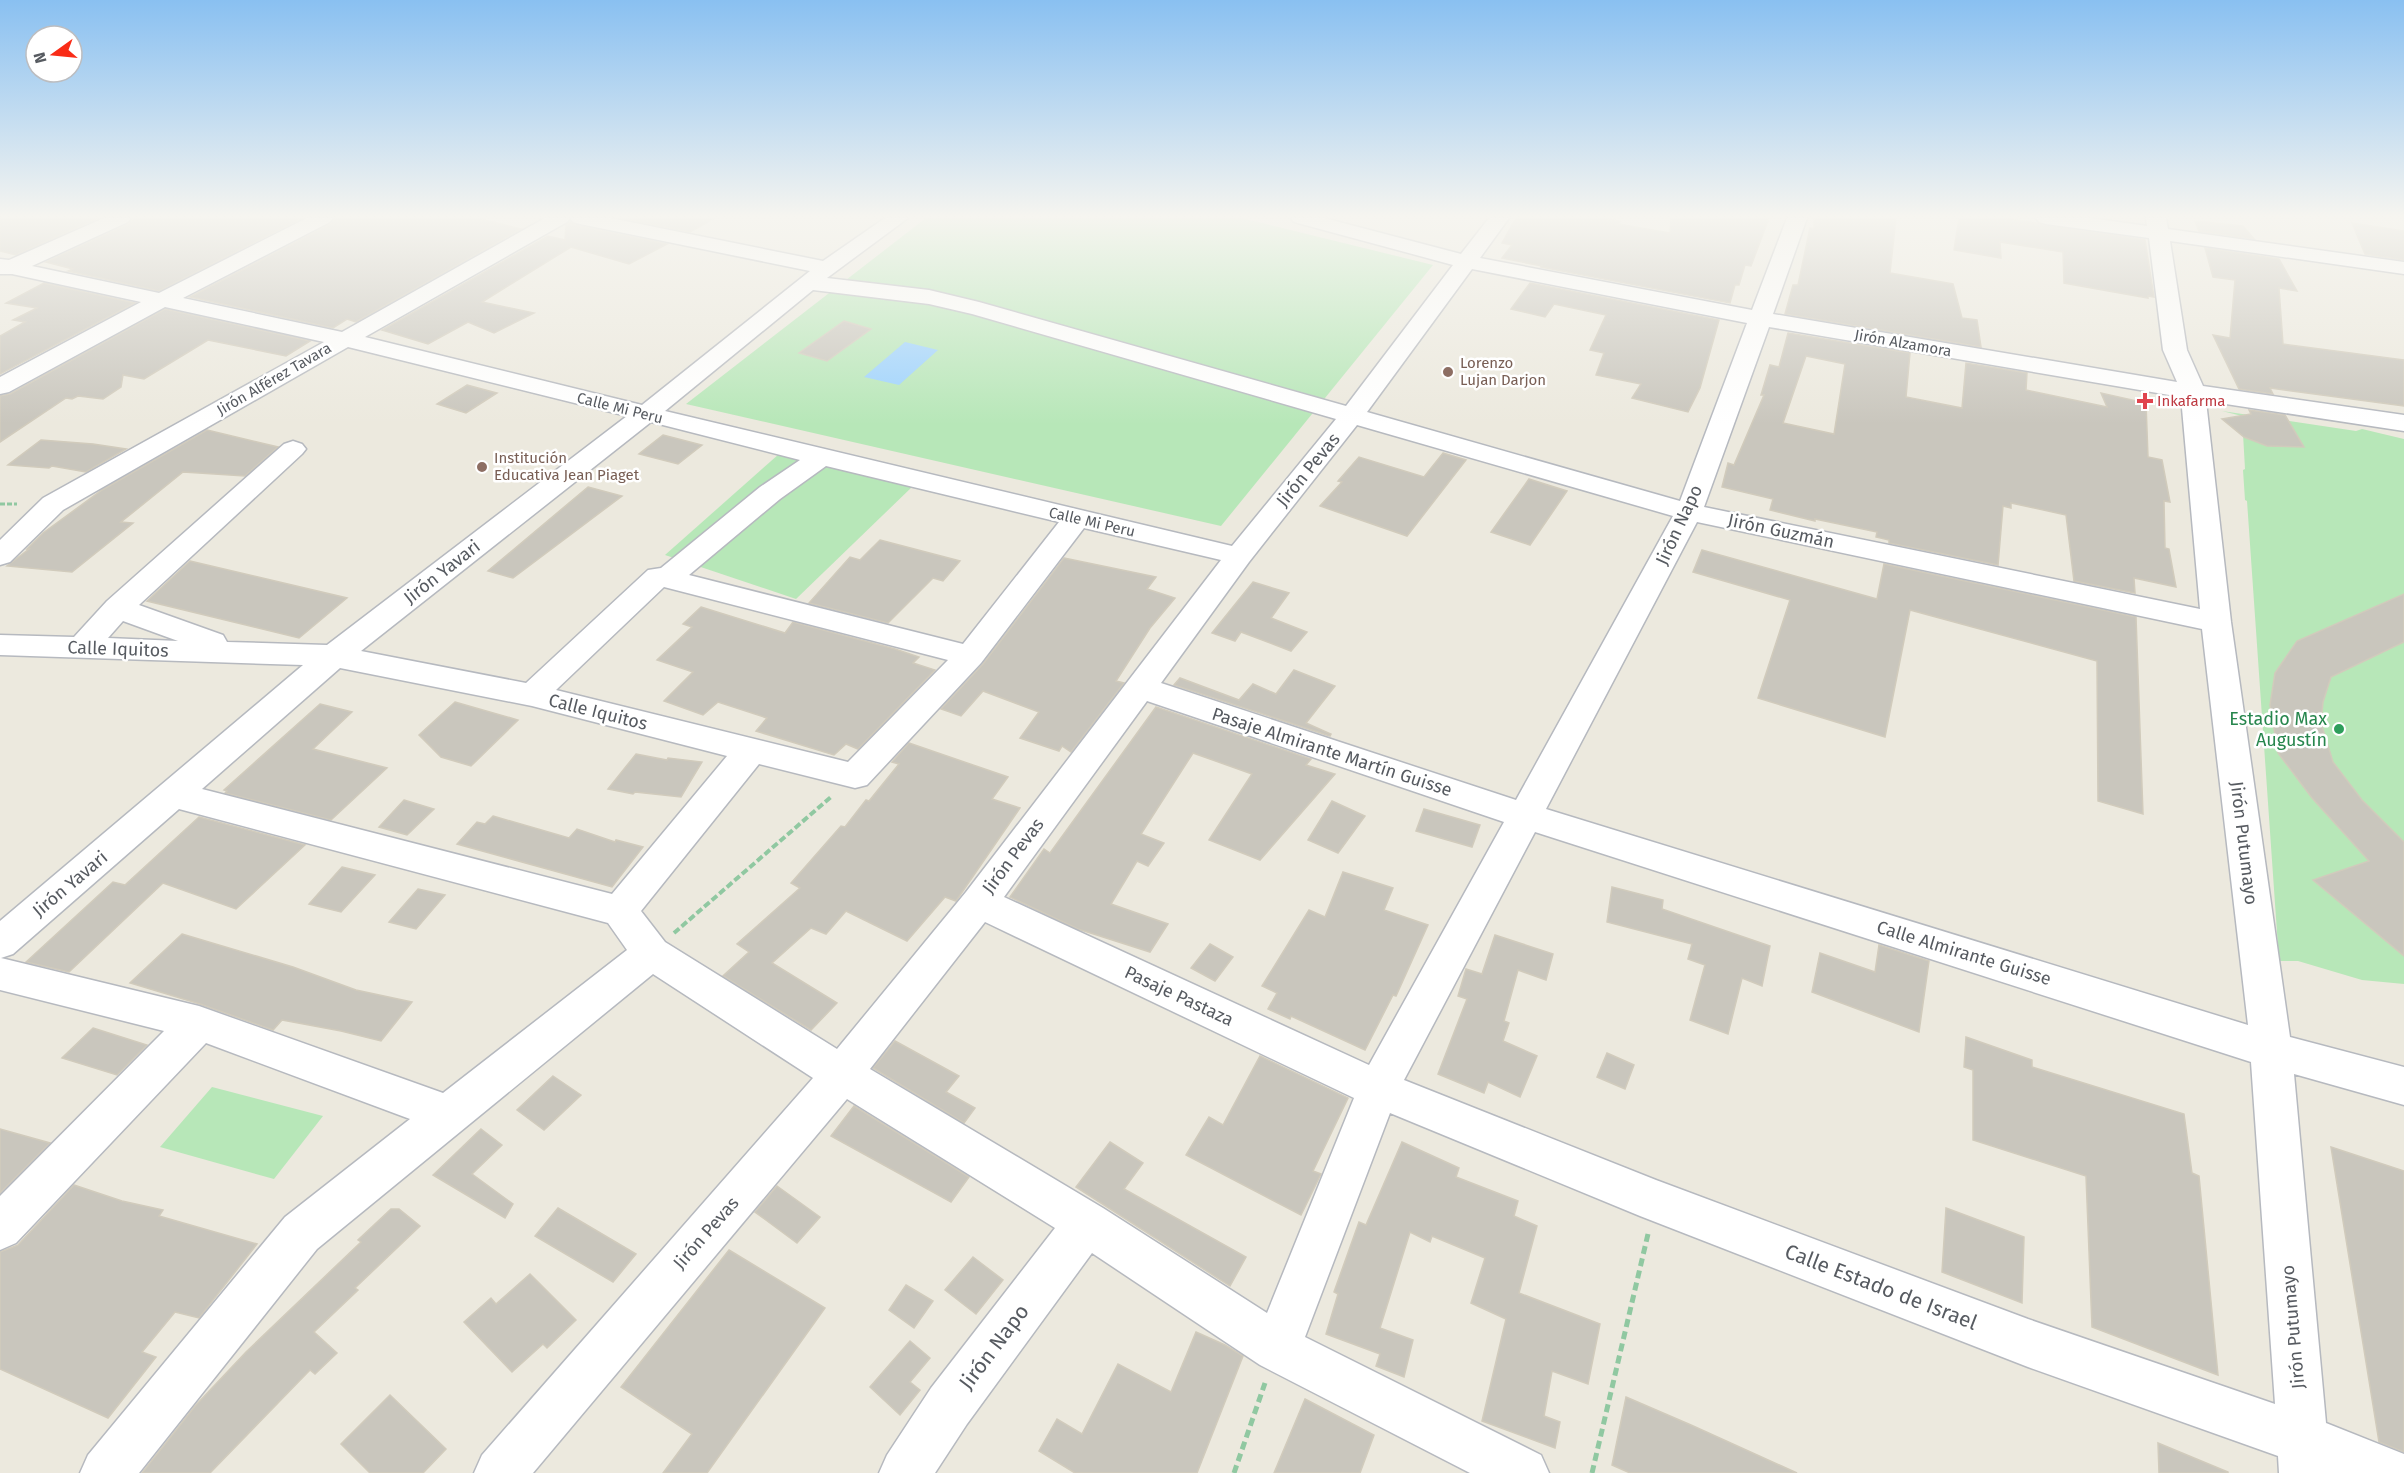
<svg xmlns="http://www.w3.org/2000/svg" width="2404" height="1473" viewBox="0 0 2404 1473" font-family="'Fira Sans',sans-serif">
<style>
.green{fill:#b7e7b8}
.water{fill:#9bd2ff}
.building{fill:#c9c6bd;stroke:#d1cbbc;stroke-width:1.5;fill-rule:evenodd}
.lines{fill:none;stroke-linecap:round;stroke-linejoin:round}
.minor-casing{stroke:#b6b9bf;stroke-width:3}
.path-far2{stroke:#90c8a1;stroke-width:3;stroke-dasharray:5 2;stroke-linecap:butt}
.path-far1{stroke:#90c8a1;stroke-width:4;stroke-dasharray:7 3;stroke-linecap:butt}
.path{stroke:#90c8a1;stroke-width:5;stroke-dasharray:8 4.5;stroke-linecap:butt}
.minor{fill:#fff;fill-rule:evenodd}
.education-dot{fill:#8d6e63;stroke:#fff;stroke-width:2}
.health-dot{fill:#e0444e;stroke:#fff;stroke-width:2}
.leisure-dot{fill:#2e9e5b;stroke:#fff;stroke-width:2}
.labels{text-anchor:middle;stroke-width:5;stroke-linejoin:round;paint-order:stroke}
.far-street-label{font-size:15px;fill:#575b61;stroke:#fff}
.far-education-label{font-size:15px;fill:#785e54;stroke:#fff;text-anchor:start}
.far-health-label{font-size:15px;fill:#be3a42;stroke:#fff;text-anchor:start}
.street-label{font-size:18px;fill:#575b61;stroke:#fff}
.leisure-label{font-size:18px;fill:#27864d;stroke:#fff;text-anchor:end}
.near-street-label{font-size:21px;fill:#575b61;stroke:#fff}
</style>
<rect width="100%" height="100%" fill="#ece9de"/>
<g class="green">
<polygon points="926,218 1242,218 1433,265 1221,526 686,404"/>
<polygon points="2222,411 2356,431 2362,429 2404,439 2404,984 2362,980 2298,961 2279,961 2247,501 2245,500 2243,470 2245,469 2242,416"/>
<polygon points="779,454 912,487 796,599 665,555"/>
<polygon points="212,1087 323,1116 274,1179 160,1147"/>
</g>
<polygon class="water" points="905,342 938,350 899,385 864,377"/>
<g class="building">
<polygon points="0,218 98,218 16,255 0,251"/>
<polygon points="133,218 302,218 159,291 68,271 73,269 46,262 129,224"/>
<polygon points="335,218 477,218 521,229 356,322 347,319 333,328 190,297 331,224"/>
<polygon points="621,218 715,218 690,232"/>
<polygon points="1516,218 1602,218 1620,221 1618,224 1670,233 1671,218 1769,218 1751,266 1745,265 1739,285 1735,285 1730,303 1541,267 1542,266 1502,258 1512,245 1502,243"/>
<polygon points="1814,218 1896,218 1890,273 1953,284 1962,318 1977,320 1981,347 1785,314 1793,285 1798,285 1810,228 1814,229"/>
<polygon points="1959,218 2003,218 2145,240 2154,297 2148,296 2148,298 2064,283 2063,252 2000,242 2001,258 1954,250"/>
<polygon points="2195,221 2243,226 2254,239 2199,231"/>
<polygon points="570,222 579,226 667,244 629,264 571,247 482,302 534,313 494,333 468,322 428,344 382,330 548,236 565,240 566,225"/>
<polygon points="2352,223 2404,231 2404,260 2365,254"/>
<polygon points="2205,248 2279,259 2297,291 2279,288 2283,344 2404,360 2404,406 2270,388 2273,394 2239,389 2213,335 2230,338 2235,280 2213,277"/>
<polygon points="44,283 135,303 0,374 0,336 25,322 13,320 37,308 6,303"/>
<polygon points="1530,283 1719,320 1700,388 1688,412 1632,398 1641,384 1596,375 1604,353 1590,350 1606,315 1554,304 1545,317 1511,309"/>
<polygon points="165,309 310,341 286,356 208,340 144,379 123,375 121,387 103,399 78,396 72,399 66,398 0,442 0,396 10,394"/>
<polygon points="844,321 871,329 827,361 799,353"/>
<path d="M1788,333L1910,353L1906,397L1962,408L1966,363L2027,373L2026,390L2107,407L2101,393L2146,403L2148,457L2162,460L2170,502L2164,501L2165,548L2169,549L2176,587L2134,578L2135,593L2074,581L2066,515L2011,503V508L2003,506L1998,565L1889,543V540L1876,537L1877,532L1815,519V521L1770,510L1773,499L1722,487L1728,463L1734,465L1764,395H1761L1770,365L1779,367ZM1806,356L1845,364L1834,434L1783,423Z"/>
<polygon points="467,385 497,393 466,413 437,404"/>
<polygon points="2249,410 2285,415 2304,447 2267,446 2244,437 2222,419 2251,414"/>
<polygon points="207,430 278,447 245,476 183,472 121,522 133,523 72,572 7,566 29,549 27,549 43,533 102,490"/>
<polygon points="663,435 702,445 678,464 639,454"/>
<polygon points="41,440 93,444 126,449 86,472 52,466 49,468 8,465"/>
<polygon points="1443,453 1466,460 1407,536 1320,506 1342,482 1338,481 1359,457 1424,477"/>
<polygon points="1529,479 1567,491 1530,545 1491,532"/>
<polygon points="588,487 622,496 513,578 488,571"/>
<polygon points="880,540 960,561 943,581 933,578 888,623 809,603 850,557 860,560"/>
<polygon points="1702,550 1877,599 1884,564 2136,617 2143,814 2098,801 2097,661 1910,610 1885,737 1758,698 1790,600 1693,572"/>
<polygon points="1064,558 1156,577 1147,589 1175,598 1150,628 1116,681 1124,683 1071,752 1062,746 1059,751 1020,738 1039,712 983,691 961,716 941,709 983,664"/>
<polygon points="190,561 347,598 299,638 147,601"/>
<polygon points="1253,582 1289,593 1271,618 1307,632 1291,651 1241,632 1235,641 1212,633"/>
<polygon points="2404,594 2404,642 2331,677 2323,702 2321,723 2333,762 2362,800 2404,842 2404,956 2313,880 2369,861 2312,798 2278,753 2270,705 2275,673 2297,641"/>
<polygon points="701,607 785,633 793,622 895,649 919,657 913,663 935,670 858,749 846,744 834,755 756,731 767,718 718,702 703,715 664,701 693,672 657,660 692,627 683,624"/>
<polygon points="1294,670 1335,686 1306,723 1331,734 1330,736 1174,685 1180,678 1239,700 1253,684 1276,694"/>
<polygon points="455,702 518,720 471,766 441,757 419,735"/>
<polygon points="320,704 352,712 313,749 387,768 331,820 225,793 227,791 224,790"/>
<polygon points="1156,707 1311,759 1306,765 1335,774 1260,860 1209,840 1252,774 1193,753 1141,834 1164,843 1148,866 1137,861 1111,904 1168,924 1150,952 1078,929 1010,897 1044,849 1050,853"/>
<polygon points="909,743 1008,777 992,799 1020,808 956,901 945,897 907,941 846,911 826,934 811,928 772,963 837,1003 811,1030 723,976 749,952 737,944 800,888 791,883 841,826 845,827 866,800 869,801 899,764 892,762"/>
<polygon points="636,754 667,760 668,758 702,762 681,797 635,792 633,794 608,789"/>
<polygon points="404,800 434,809 407,835 379,827"/>
<polygon points="1332,801 1365,816 1338,853 1308,840"/>
<polygon points="1424,809 1480,825 1472,847 1416,831"/>
<polygon points="493,816 569,838 577,829 615,842 616,840 643,847 612,887 457,844 477,822 485,824"/>
<polygon points="199,817 305,845 236,909 163,883 69,972 26,962 113,882 125,885"/>
<polygon points="342,867 375,875 341,912 309,904"/>
<polygon points="1343,872 1393,888 1384,910 1428,925 1396,996 1393,995 1365,1050 1291,1016 1290,1019 1268,1009 1277,993 1262,986 1309,910 1325,917"/>
<polygon points="1612,887 1663,900 1662,909 1770,946 1762,986 1742,978 1728,1034 1690,1020 1705,965 1688,959 1692,944 1607,922"/>
<polygon points="418,889 445,895 416,929 389,922"/>
<polygon points="182,934 293,967 356,990 412,1002 381,1041 341,1031 282,1020 273,1030 200,1004 130,983"/>
<polygon points="1495,935 1553,954 1546,980 1518,970 1504,1021 1509,1023 1503,1041 1537,1056 1520,1097 1488,1082 1484,1093 1438,1074 1467,999 1458,996 1466,969 1482,974"/>
<polygon points="1210,944 1233,957 1215,981 1191,968"/>
<polygon points="1879,945 1929,961 1919,1032 1812,992 1820,953 1875,972"/>
<polygon points="93,1028 147,1045 117,1075 62,1058"/>
<polygon points="1966,1037 2032,1060 2032,1067 2184,1114 2192,1173 2199,1176 2218,1375 2092,1327 2086,1176 1973,1140 1973,1070 1964,1067"/>
<polygon points="895,1041 959,1076 946,1092 975,1108 964,1123 873,1068"/>
<polygon points="1607,1053 1634,1065 1625,1089 1597,1077"/>
<polygon points="1260,1056 1348,1098 1313,1171 1321,1174 1301,1215 1186,1155 1209,1117 1223,1125"/>
<polygon points="553,1076 581,1095 544,1130 517,1110"/>
<polygon points="854,1106 969,1177 951,1202 831,1136"/>
<polygon points="0,1129 50,1143 0,1193"/>
<polygon points="481,1129 502,1145 472,1174 513,1204 505,1218 433,1175"/>
<polygon points="1110,1142 1143,1163 1124,1189 1246,1257 1230,1286 1076,1187"/>
<polygon points="1402,1142 1459,1168 1456,1177 1518,1201 1514,1216 1537,1226 1519,1293 1600,1324 1588,1384 1552,1371 1544,1416 1560,1422 1555,1448 1482,1421 1506,1319 1471,1303 1485,1258 1432,1236 1430,1242 1410,1232 1380,1328 1413,1340 1404,1377 1376,1366 1380,1354 1326,1334 1338,1294 1334,1292 1359,1222 1366,1225"/>
<polygon points="2331,1147 2404,1171 2404,1452 2379,1442"/>
<polygon points="74,1185 122,1201 163,1210 159,1216 257,1244 199,1318 175,1312 142,1352 156,1357 108,1418 0,1369 0,1252 18,1245"/>
<polygon points="777,1186 820,1217 797,1243 755,1212"/>
<polygon points="558,1208 636,1254 613,1282 535,1236"/>
<polygon points="1946,1208 2024,1237 2022,1303 1942,1272"/>
<polygon points="391,1209 399,1209 420,1226 355,1288 358,1290 314,1332 337,1353 315,1374 310,1370 210,1473 142,1473 196,1405 246,1352 361,1242 358,1240"/>
<polygon points="729,1250 825,1308 707,1473 663,1473 692,1434 621,1387"/>
<polygon points="973,1257 1003,1280 976,1314 945,1290"/>
<polygon points="530,1274 576,1320 547,1348 543,1344 512,1372 464,1322 491,1298 496,1304"/>
<polygon points="906,1285 933,1301 914,1328 889,1310"/>
<polygon points="1196,1332 1225,1345 1243,1356 1197,1473 1075,1473 1039,1451 1057,1419 1082,1434 1118,1364 1171,1392"/>
<polygon points="910,1341 930,1358 910,1382 920,1390 900,1415 870,1387"/>
<polygon points="390,1395 446,1449 423,1473 370,1473 341,1444"/>
<polygon points="1626,1397 1691,1425 1797,1473 1630,1473 1612,1465"/>
<polygon points="1305,1399 1374,1435 1360,1473 1274,1473"/>
<polygon points="2158,1443 2228,1472 2228,1473 2159,1473"/>
</g>
<g class="lines">
<g class="minor-casing">
<path id="minor" d="M104,218H131L128,222L32,266L159,293L307,218H333L330,222L183,298L342,332L545,218H610L823,261L885,218H908L827,278L929,290L979,302L1346,406L1453,265L1294,222L1291,218H1324L1461,254L1489,218H1509L1480,258L1752,310L1787,218H1807L1773,314L2177,382L2163,350L2149,238L2046,224L2039,222L2036,218H2090L2147,226L2146,218H2166L2168,229L2404,262V274L2170,241L2187,350L2203,386L2404,415V431L2206,401L2231,622L2290,1037L2404,1067V1105L2294,1074L2326,1423L2404,1454V1473H2279L2278,1456L2028,1367L1640,1216L1390,1113L1305,1337L1541,1455L1549,1473H1470L1260,1365L1092,1253L967,1424L935,1473H879L887,1455L931,1388L1055,1228L847,1099L533,1473H474L482,1455L813,1078L653,974L317,1249L139,1473H80L88,1455L285,1217L410,1119L206,1043L16,1243L0,1250V1196L164,1031L0,990V921L303,665L0,655V635L74,637L107,601L284,444L293,441L302,444L306,449L302,454L139,605L223,635L227,642L327,645L627,416L348,347L63,510L10,562L0,565V540L43,498L324,342L165,307L9,392L0,394V377L141,302L12,274H0V259L9,260ZM570,218L573,222L580,224L810,271L642,405L365,337L567,222ZM1472,269L1747,323L1680,501L1367,412ZM813,290L929,304L972,314L1336,419L1232,546L665,411ZM1769,327L2181,397L2200,609L1704,507ZM651,422L800,460L760,487L661,568L648,570L526,683L361,651ZM1357,425L1673,516L1516,800L1161,683L1249,562ZM826,466L1059,522L963,644L689,575L780,499ZM1697,522L2202,629L2248,1025L1546,809ZM1084,528L1221,560L966,892L837,1049L665,942L641,911L759,764L855,788L867,785L981,663ZM664,587L948,660L848,762L556,690ZM123,621L178,641L108,638ZM340,668L532,706L727,756L612,894L202,789ZM1147,701L1504,822L1369,1065L1004,897ZM179,809L608,923L627,950L443,1093L199,1006L1,958L13,954ZM1535,832L2251,1062L2275,1404L2028,1319L1656,1180L1404,1080ZM985,922L1354,1098L1267,1313L1103,1208L870,1069Z"/>
</g>
<polyline class="path-far2" points="0,504 17,504"/>
<polyline class="path-far1" points="674,933 832,796"/>
<g class="path">
<polyline points="1234,1473 1265,1383"/>
<polyline points="1592,1473 1648,1234"/>
</g>
<use href="#minor" class="minor"/>
</g>
<linearGradient id="sky" x2="0" y2="1"><stop stop-color="#89c0f1"/><stop offset="0.51" stop-color="#f6f5f0"/><stop offset="1" stop-color="#f6f5f0" stop-opacity="0"/></linearGradient>
<rect width="2404" height="424" fill="url(#sky)"/>
<g class="education-dot">
<circle cx="1448" cy="372" r="6"/>
<circle cx="482" cy="467" r="6"/>
</g>
<path class="health-dot" d="M2142 392h6v6h6v6h-6v6h-6v-6h-6v-6h6z"/>
<circle class="leisure-dot" cx="2339" cy="729" r="6"/>
<g class="labels">
<g class="far-street-label">
<text transform="translate(1903 343) rotate(10)" y="5">Jirón Alzamora</text>
<text transform="translate(274 379) rotate(-30)" y="5">Jirón Alférez Tavara</text>
<text transform="translate(620 408) rotate(14)" y="5">Calle Mi Peru</text>
<text transform="translate(1092 522) rotate(13)" y="5">Calle Mi Peru</text>
</g>
<g class="far-education-label">
<text x="1460" y="368">Lorenzo<tspan x="1460" dy="17">Lujan Darjon</tspan></text>
<text x="494" y="463">Institución<tspan x="494" dy="17">Educativa Jean Piaget</tspan></text>
</g>
<g class="far-health-label">
<text x="2157" y="406">Inkafarma</text>
</g>
<g class="street-label">
<text transform="translate(1308 470) rotate(-51)" y="6">Jirón Pevas</text>
<text transform="translate(1679 525) rotate(-65)" y="6">Jirón Napo</text>
<text transform="translate(1781 531) rotate(12)" y="6">Jirón Guzmán</text>
<text transform="translate(442 572) rotate(-38)" y="6">Jirón Yavari</text>
<text transform="translate(118 649) rotate(2)" y="6">Calle Iquitos</text>
<text transform="translate(598 712) rotate(14)" y="6">Calle Iquitos</text>
<text transform="translate(1332 752) rotate(18)" y="6">Pasaje Almirante Martín Guisse</text>
<text transform="translate(2244 843) rotate(83)" y="6">Jirón Putumayo</text>
<text transform="translate(1013 856) rotate(-53)" y="6">Jirón Pevas</text>
<text transform="translate(70 884) rotate(-40)" y="6">Jirón Yavari</text>
<text transform="translate(1964 953) rotate(17)" y="6">Calle Almirante Guisse</text>
<text transform="translate(1179 996) rotate(25)" y="6">Pasaje Pastaza</text>
<text transform="translate(706 1233) rotate(-49)" y="6">Jirón Pevas</text>
<text transform="translate(2293 1327) rotate(-95)" y="6">Jirón Putumayo</text>
</g>
<g class="leisure-label">
<text x="2327" y="725">Estadio Max<tspan x="2327" dy="21">Augustín</tspan></text>
</g>
<g class="near-street-label">
<text transform="translate(1881 1287) rotate(21)" y="7">Calle Estado de Israel</text>
<text transform="translate(994 1347) rotate(-53)" y="7">Jirón Napo</text>
</g>
</g>
<g transform="translate(54 54) rotate(255)"><circle r="28" fill="#ffffff" stroke="#bcbdc0" stroke-width="1.5"/>
<path d="M0-4.5L10 22L0 15L-10 22Z" fill="#f92c17"/>
<text y="-9" font-size="16" font-weight="bold" text-anchor="middle" fill="#575b61">N</text>
</g>
</svg>
